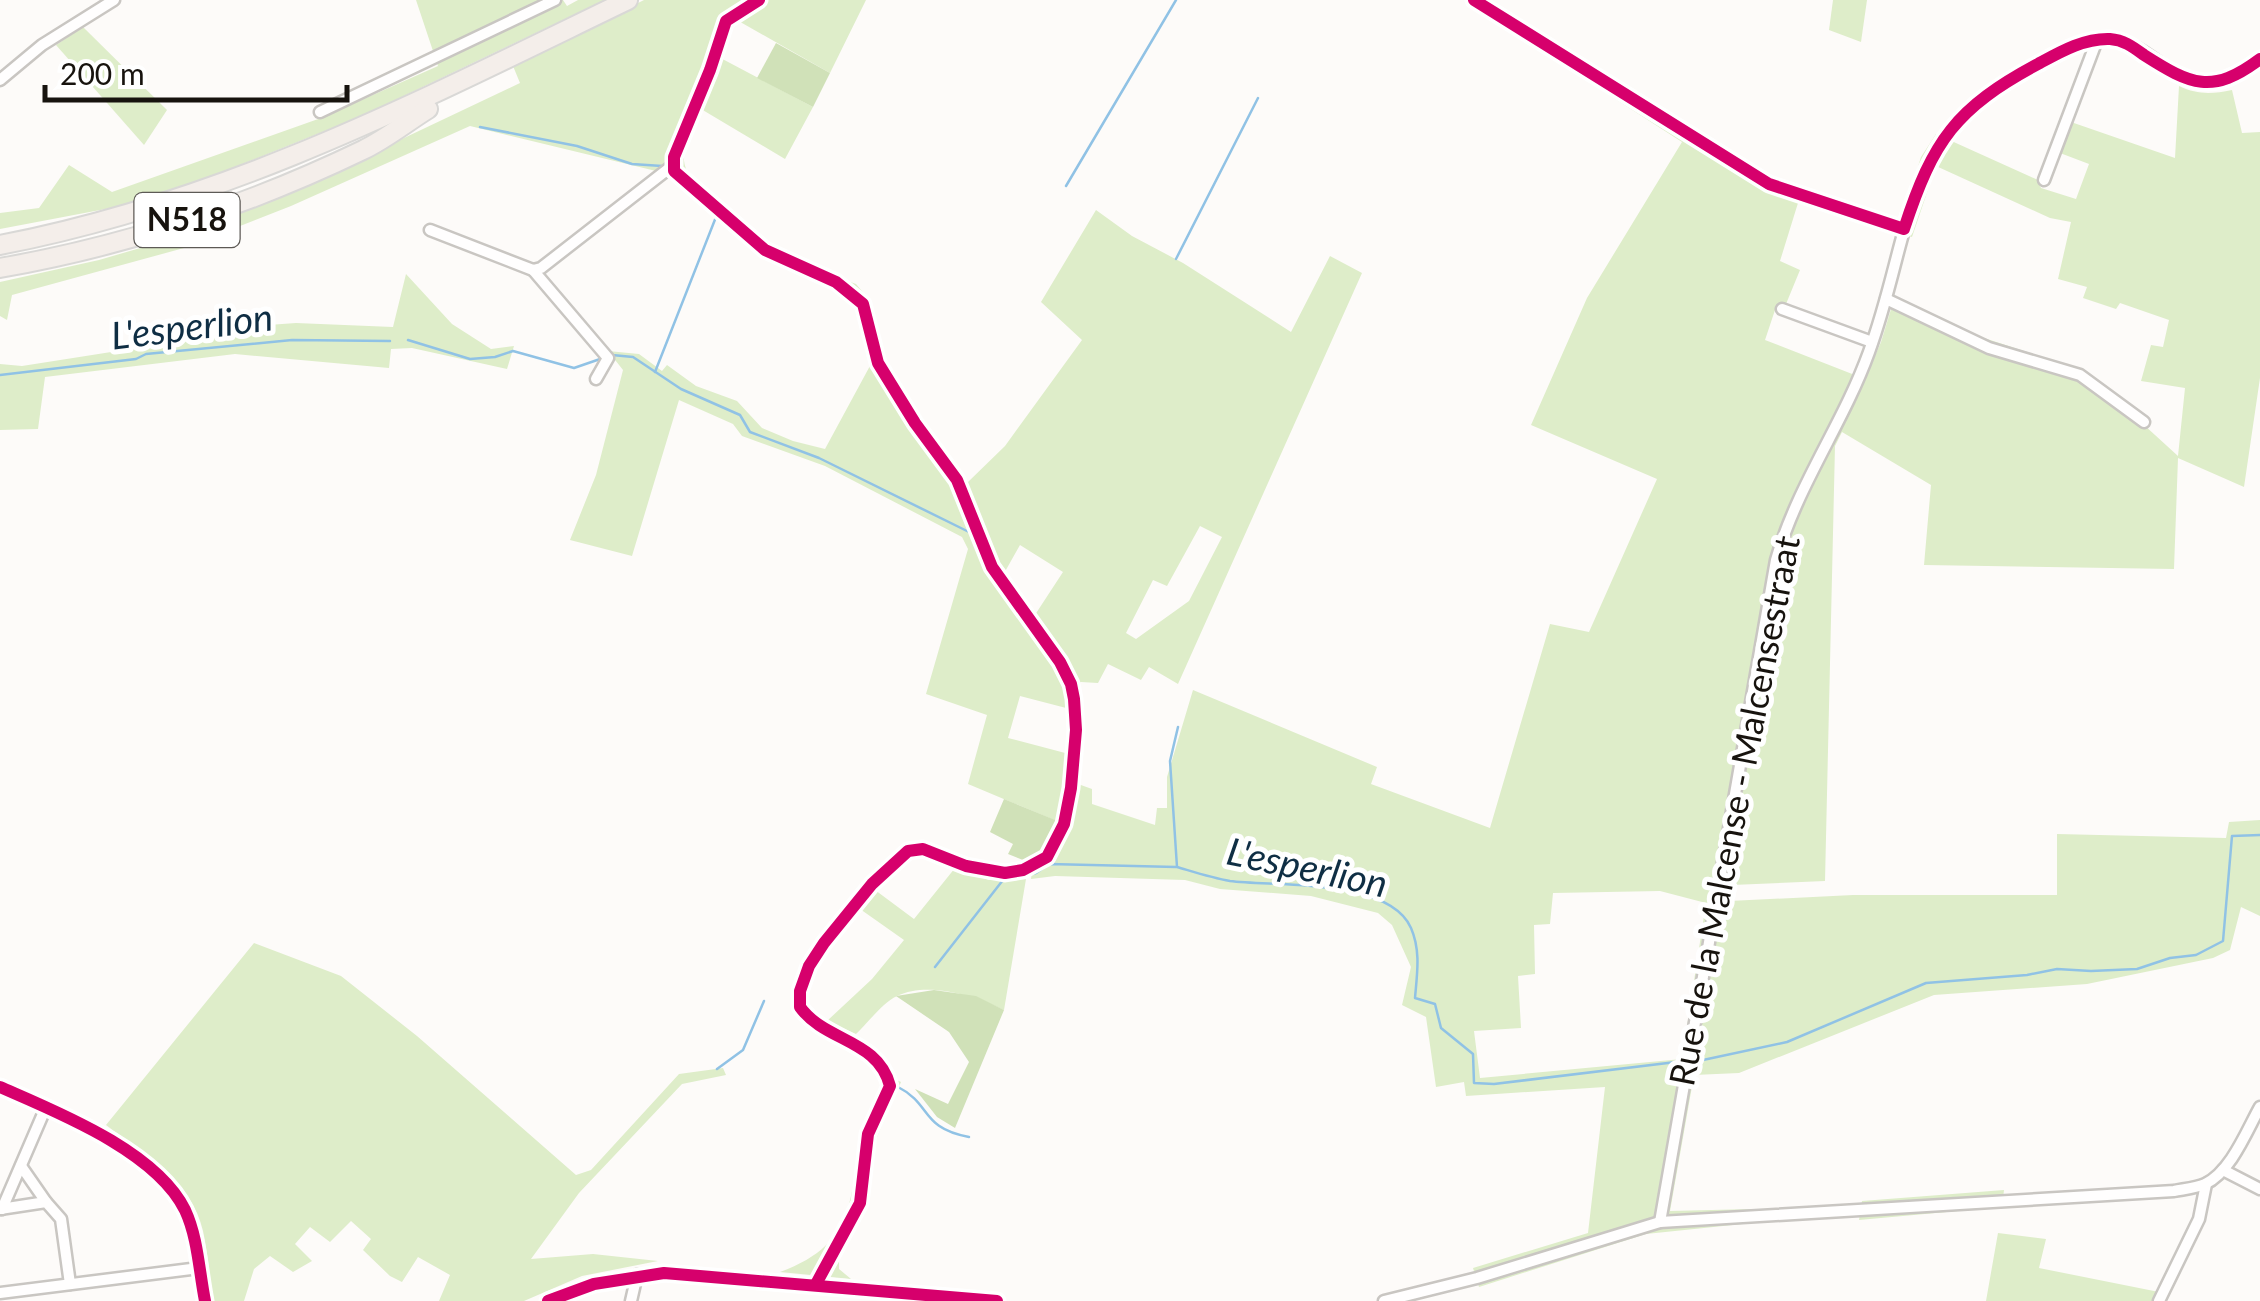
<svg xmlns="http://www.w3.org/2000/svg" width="2260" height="1301" viewBox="0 0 2260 1301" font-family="Lato,sans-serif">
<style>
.green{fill:#deedc9;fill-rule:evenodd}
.forest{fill:#d0e1b8}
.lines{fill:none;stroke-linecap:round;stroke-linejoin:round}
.stream{stroke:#90c2e5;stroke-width:2.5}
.minor-casing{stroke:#c9c6c2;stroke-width:15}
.trunk-casing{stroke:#d9d8d6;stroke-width:22}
.minor{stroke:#fffefe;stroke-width:10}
.trunk{stroke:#f4eeea;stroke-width:18}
.cycleway-casing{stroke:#fff;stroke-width:19}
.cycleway{stroke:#d6006c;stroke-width:12}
.labels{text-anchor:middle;stroke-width:10;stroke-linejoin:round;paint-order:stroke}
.shield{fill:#fff;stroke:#5d5a56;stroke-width:2.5}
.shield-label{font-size:32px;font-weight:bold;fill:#17130e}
.street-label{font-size:35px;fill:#17130e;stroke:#fff}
.water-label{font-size:38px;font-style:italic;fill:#0f2e44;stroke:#fff}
</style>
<rect width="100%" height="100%" fill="#fdfbf9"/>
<g class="green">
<polygon points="416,0 563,0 567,6 578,0 605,0 362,116 153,200 0,229 0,213 39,208 69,165 112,192 321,118 438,66"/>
<path d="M644,0H866L830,73L735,19L719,20L713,54L813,107L785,159L701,109C693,128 677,151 687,171L765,242L795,259L791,271L738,235L670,177L665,164L656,171L470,126L291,206L184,248L12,295L7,320L0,316V282L99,260L178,237L366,156L520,83L513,66Z"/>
<polygon points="1833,0 1867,0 1861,42 1829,30"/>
<polygon points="83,27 167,110 144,145 56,45"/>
<path d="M1570,56L1779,180L1843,205L1901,220L1921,157L1936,134L2038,180L2041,188L2076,199L2089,164L2060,153L2071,122L2175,158L2179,86C2198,95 2212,94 2232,90L2242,133L2260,132V378L2244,487L2178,458L2174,569L1924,565L1931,485L1842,432L1835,446L1825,881L1732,885L1729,901L1853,895H2057V834L2226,838L2229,822L2260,820V916L2241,907L2230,950L2213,958L2087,984L1934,995L1739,1073L1694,1075L1670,1211L1753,1209L1752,1223L1646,1234L1479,1287L1473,1268L1588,1233L1605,1087L1466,1096L1464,1082L1436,1087L1426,1017L1402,1005L1411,967L1392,925L1378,913L1311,896L1220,889L1185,880L1055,876L1031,879L1032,871L1039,867L1033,864L1059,822L968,784L987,715L926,694L968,549L962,537L825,466L742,436L733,424L679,400L632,556L570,540L596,475L623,370L608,351L639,354L662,371L667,365L696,386L737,401L762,428L793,441L825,449L871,364L862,314L850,298L825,286L828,274L856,284L871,302L888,369L968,482L1005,446L1082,340L1041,302L1096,210L1132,236L1183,263L1291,332L1330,256L1362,273L1178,684L1149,667L1141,680L1108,664L1098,683L1081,682L1065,687L1070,709L1020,696L1008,738L1069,754L1067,780L1092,789V804L1155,825L1157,808H1167V777L1193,690L1377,767L1371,784L1490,828L1550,624L1589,632L1657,479L1531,425L1587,298L1682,142L1564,66ZM1936,166L2050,218L2071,222L2058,279L2087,287L2083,298L2116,309L2120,303L2169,320L2163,347L2151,345L2141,381L2185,388L2178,456L2132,414L2081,378L2034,363L2036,355L1981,337L1895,296L1881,342L1865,379L1765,340L1776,307L1781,303L1786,304L1800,270L1780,261L1798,203L1912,237ZM1200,526L1222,537L1189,601L1136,639L1126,633L1153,580L1167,586ZM1020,545L1063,572L1029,624L998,584ZM1660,891L1706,903L1682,1059L1480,1078L1474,1031L1521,1028L1518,976L1535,974L1534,925L1550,924L1553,893Z"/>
<polygon points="406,274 452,324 491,349 514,346 507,369 412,348 391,349 389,368 235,354 45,377 38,429 0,430 0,364 22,366 194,339 197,330 296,323 393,327"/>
<path d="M955,868L989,880L1026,879L1004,1010C975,996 928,981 897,996C882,1003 868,1023 856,1034L827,1021L872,979L904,940L860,909L875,890L914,919Z"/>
<path d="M254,943L341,976L417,1036L576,1175L591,1170L679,1074L723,1068L726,1075L682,1084L579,1193L531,1259L593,1254L658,1261L582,1276L524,1301H439L450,1275L418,1257L402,1282L390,1276L363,1250L371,1239L351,1221L330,1242L310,1227L295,1244L312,1261L293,1272L270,1256L254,1269L244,1301H212C210,1278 208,1254 203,1231C192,1181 144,1154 106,1125Z"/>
<path d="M883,1074L901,1082L877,1137L859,1220L839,1254V1269L851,1279L780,1272C862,1242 847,1194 864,1124C867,1113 877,1108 881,1097C883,1091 882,1080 883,1074Z"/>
<polygon points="2004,1190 2002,1207 1859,1220 1862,1201"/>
<polygon points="1998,1233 2046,1239 2039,1268 2159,1292 2154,1301 1986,1301"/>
</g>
<g class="forest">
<polygon points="776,43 830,73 813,107 757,78"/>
<polygon points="1004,799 1060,822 1045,851 1033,864 1008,854 1013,844 990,832"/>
<polygon points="934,990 976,996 1004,1010 955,1128 937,1117 915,1089 948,1104 969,1062 949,1032 896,996"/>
</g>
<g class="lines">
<g class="stream">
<polyline points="480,127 577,146 632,164 662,166"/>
<polyline points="1066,186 1176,0"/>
<polyline points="1176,259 1258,98"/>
<polyline points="408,340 470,359 495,357 513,351 574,368 603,358"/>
<polyline points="612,355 633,357 681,389 740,415 750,432 819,458 969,532"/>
<polyline points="655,372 716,217"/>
<polyline points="0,375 136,359 146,354 292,340 390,341"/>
<path d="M1178,727L1170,761L1177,867C1194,872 1212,878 1230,881C1277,887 1389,878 1411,928C1421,951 1417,974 1415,998L1435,1004L1441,1028L1473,1054L1474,1083L1494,1084L1676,1062"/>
<polyline points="935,967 1003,880 1036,873 1049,864 1176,867"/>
<polyline points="1703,1060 1787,1042 1926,983 2027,975 2057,969 2091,971 2137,969 2170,958 2196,955 2223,941 2232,836 2260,835"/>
<polyline points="717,1069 743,1050 764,1001"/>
<path d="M898,1087C932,1104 920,1128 969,1137"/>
</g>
<g class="minor-casing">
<g id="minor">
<path d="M759,0L726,21L710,70L674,157V171L765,250L836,282L863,304L878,363L915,423L957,480L992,567L1060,662L1071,684L1074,699L1076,730L1071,788L1064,824L1047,857L1023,870L1005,873L966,866L923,849L908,851L872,884L824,943L809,966L800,991V1007C825,1042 878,1039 890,1086L868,1134L860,1203L816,1284"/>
<polyline points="1474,0 1769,184 1904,229"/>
<polyline points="0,80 42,45 114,0"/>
<polyline points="320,112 555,0"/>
<polyline points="2044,180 2097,40"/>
<polyline points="430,230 533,270 541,268 672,166"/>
<polyline points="533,270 608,358 596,379"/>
<polyline points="1886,299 1989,348 2080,375 2144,422"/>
<polyline points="1782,309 1872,342"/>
<path d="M0,1087C57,1112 156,1151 185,1210C198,1238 199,1271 205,1301"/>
<polyline points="21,1166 46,1202"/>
<polyline points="2223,1170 2260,1189"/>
<polyline points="0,1209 46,1202 61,1219 70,1284"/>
<polyline points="2,1209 46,1107"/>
<path d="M1660,1222L1776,560C1797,486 1843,424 1869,352C1913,232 1899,139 2026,70C2048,58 2070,44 2095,40C2164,30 2172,125 2260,59"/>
<polyline points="0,1293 199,1268"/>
<polyline points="548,1301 594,1284 664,1273 997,1301"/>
<polyline points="631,1301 637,1275"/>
<path d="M1384,1301L1477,1278L1660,1222L2174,1191C2184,1189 2196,1188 2205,1184C2231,1172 2247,1130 2260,1107"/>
<polyline points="2159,1301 2199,1219 2206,1184"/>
</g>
</g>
<g class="trunk-casing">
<g id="trunk">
<path d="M0,245C228,201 421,100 628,0"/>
<path d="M0,268C125,246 249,205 363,150C386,139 407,122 428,109"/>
</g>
</g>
<use href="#minor" class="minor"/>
<use href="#trunk" class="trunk"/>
<g class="cycleway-casing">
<g id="cycleway">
<path d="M759,0L726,21L710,70L674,157V171L765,250L836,282L863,304L878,363L915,423L957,480L992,567L1060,662L1071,684L1074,699L1076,730L1071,788L1064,824L1047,857L1023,870L1005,873L966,866L923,849L908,851L872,884L824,943L809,966L800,991V1007C825,1042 878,1039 890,1086L868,1134L860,1203L816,1284"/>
<path d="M1474,0L1769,184L1904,229C1933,140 1956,108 2038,64C2060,52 2084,38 2110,39C2124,40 2133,47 2144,55C2191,85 2212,95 2260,59"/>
<path d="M0,1087C57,1112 156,1151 185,1210C198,1238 199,1271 205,1301"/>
<polyline points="548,1301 594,1284 664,1273 997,1301"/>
</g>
</g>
<use href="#cycleway" class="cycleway"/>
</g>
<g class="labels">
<rect class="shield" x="134.5" y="193" width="105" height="54" rx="8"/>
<g class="shield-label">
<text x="187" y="231">N518</text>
</g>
<g class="street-label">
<text transform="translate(1735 811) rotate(-79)" y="12">Rue de la Malcense - Malcensestraat</text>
</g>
<g class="water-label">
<text transform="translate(192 327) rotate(-7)" y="13">L'esperlion</text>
<text transform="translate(1307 868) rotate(12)" y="13">L'esperlion</text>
</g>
</g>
<path d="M45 85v15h302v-15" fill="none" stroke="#17130e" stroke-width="5"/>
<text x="60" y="85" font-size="30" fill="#17130e" stroke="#ffffff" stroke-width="8" paint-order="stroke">200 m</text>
</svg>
